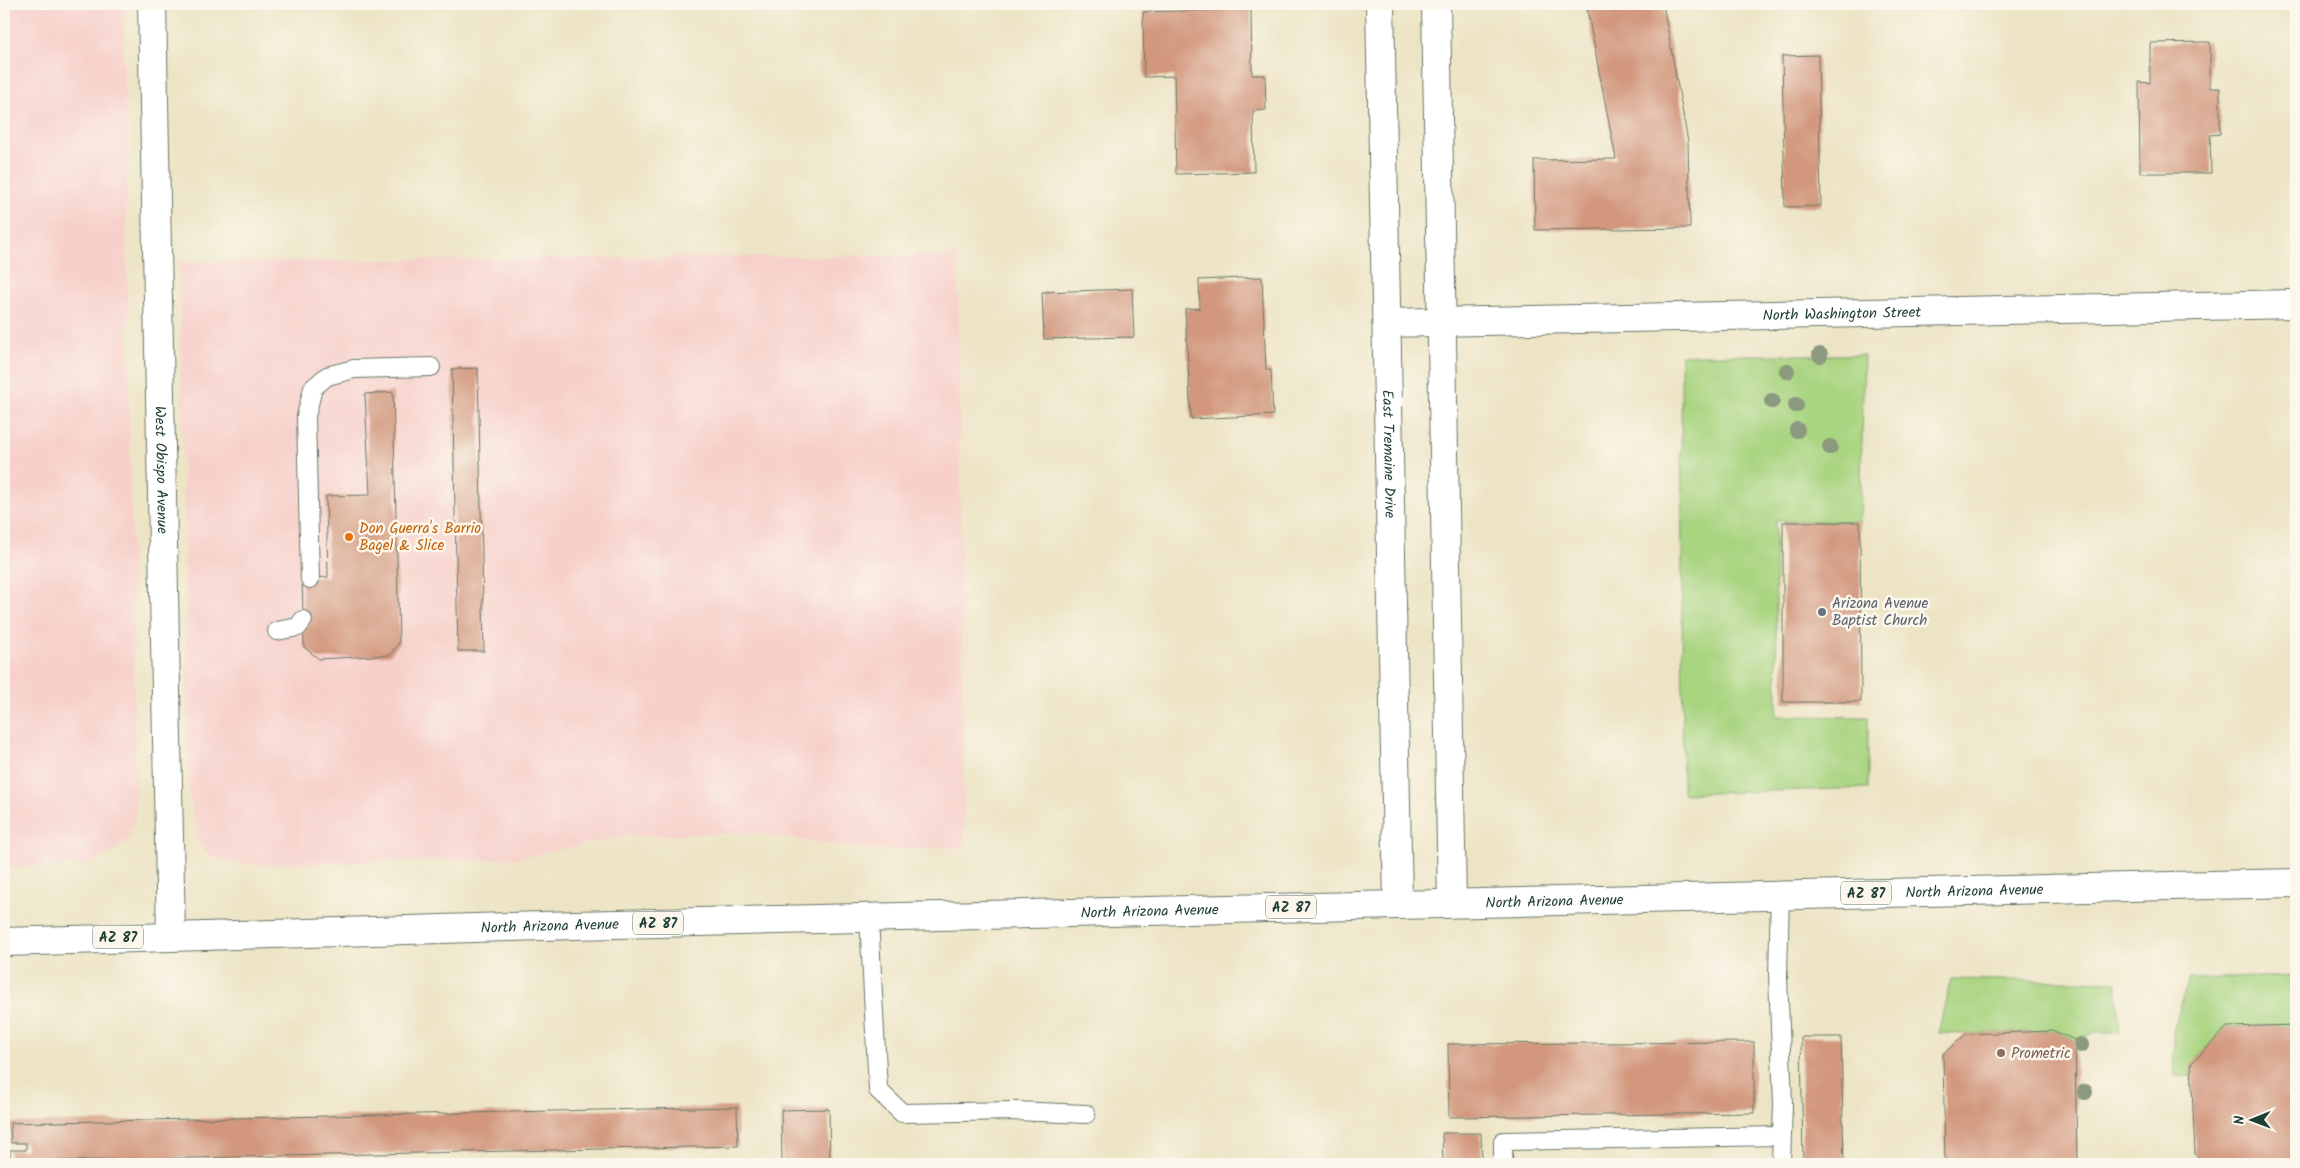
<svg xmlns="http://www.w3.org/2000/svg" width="2300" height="1168" viewBox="0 0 2300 1168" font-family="Kalam,sans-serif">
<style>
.built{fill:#f7d0cb}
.green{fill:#a9d480;stroke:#64885a}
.building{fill:#d2977d}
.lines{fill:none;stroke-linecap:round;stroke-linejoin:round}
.lane-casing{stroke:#677767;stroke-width:20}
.street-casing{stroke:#677767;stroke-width:30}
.primary-casing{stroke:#677767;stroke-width:30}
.lane{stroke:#fff;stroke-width:18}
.street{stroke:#fff;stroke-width:28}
.primary{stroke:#fff;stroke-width:28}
.tree{fill:#8b997e}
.food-dot{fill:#e8710a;stroke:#fbf7ec;stroke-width:2}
.worship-dot{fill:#6b7280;stroke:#fbf7ec;stroke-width:2}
.education-dot{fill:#8d6e63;stroke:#fbf7ec;stroke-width:2}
.labels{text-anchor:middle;stroke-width:5;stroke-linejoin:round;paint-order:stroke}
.shield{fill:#fbf7ec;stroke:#61756b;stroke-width:1}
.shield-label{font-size:14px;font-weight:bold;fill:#1f3d34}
.street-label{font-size:15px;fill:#1f3d34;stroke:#fbf7ec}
.food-label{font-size:15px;fill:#c56008;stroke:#fbf7ec;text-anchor:start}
.worship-label{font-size:15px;fill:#5b616d;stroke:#fbf7ec;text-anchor:start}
.education-label{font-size:15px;fill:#785e54;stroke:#fbf7ec;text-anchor:start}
</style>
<rect width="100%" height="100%" fill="#fbf7ec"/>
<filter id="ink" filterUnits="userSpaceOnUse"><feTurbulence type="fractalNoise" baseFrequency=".02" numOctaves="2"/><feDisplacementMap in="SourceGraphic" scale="10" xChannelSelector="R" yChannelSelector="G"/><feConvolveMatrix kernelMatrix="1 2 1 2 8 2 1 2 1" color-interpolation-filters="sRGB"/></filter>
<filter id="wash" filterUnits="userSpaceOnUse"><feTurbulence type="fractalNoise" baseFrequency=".0096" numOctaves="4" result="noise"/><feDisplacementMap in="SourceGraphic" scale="20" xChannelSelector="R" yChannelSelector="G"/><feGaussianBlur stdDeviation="1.12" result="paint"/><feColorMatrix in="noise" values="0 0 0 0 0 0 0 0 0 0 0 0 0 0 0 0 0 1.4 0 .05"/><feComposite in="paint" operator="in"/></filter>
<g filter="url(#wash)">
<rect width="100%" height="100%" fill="#ede4c5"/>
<g class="built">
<polygon points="4,4 123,4 136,815 128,839 110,854 81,866 4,867"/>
<polygon points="958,255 964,847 869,850 755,833 625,836 514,859 253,864 233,863 218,859 205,852 197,838 189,795 179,262"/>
</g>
<g class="green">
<polygon points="1681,355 1864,355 1860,522 1775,521 1777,716 1868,717 1868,788 1683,794"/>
<polygon points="2296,976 2296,1025 2227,1027 2191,1064 2193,1076 2174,1077 2173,1032 2188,979"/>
<polygon points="1951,979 2116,982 2120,1033 2095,1033 2075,1040 2054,1031 1966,1034 1938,1033"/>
</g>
<g id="blocks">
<g class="building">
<polygon points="1586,4 1663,4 1688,142 1690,228 1535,230 1534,160 1616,159"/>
<polygon points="1251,9 1252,75 1265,75 1266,110 1253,111 1254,172 1176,174 1174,76 1144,77 1143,12"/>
<polygon points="2210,42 2210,88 2220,88 2220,134 2210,135 2211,173 2140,173 2139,82 2150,83 2150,43"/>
<polygon points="1818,55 1821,206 1785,207 1782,56"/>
<polygon points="1262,277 1266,370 1271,370 1273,415 1191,419 1185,309 1200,308 1199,280"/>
<polygon points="1132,289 1134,337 1044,339 1042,292"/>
<polygon points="478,368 484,651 458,651 452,369"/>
<polygon points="393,392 399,643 390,655 319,659 304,647 302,579 328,577 326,496 370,495 365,394"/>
<polygon points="1783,522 1860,522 1861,702 1783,702"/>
<polygon points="2296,1025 2296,1164 2206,1164 2195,1154 2191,1064 2227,1027"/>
<polygon points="2054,1031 2075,1040 2077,1164 1945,1164 1943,1054 1966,1034"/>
<polygon points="1801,1037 1841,1037 1844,1164 1803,1164"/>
<polygon points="1754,1042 1754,1113 1449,1117 1448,1044"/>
<polygon points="737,1107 738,1146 10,1162 10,1150 26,1150 26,1143 11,1143 10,1123"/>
<polygon points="829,1109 830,1164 782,1164 781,1110"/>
<polygon points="1442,1133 1481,1133 1482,1164 1443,1164"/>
</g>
</g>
</g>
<g filter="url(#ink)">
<use href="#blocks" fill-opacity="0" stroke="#677767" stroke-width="1"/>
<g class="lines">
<g class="lane-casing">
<g id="lane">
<polyline points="310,579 306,416 313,388 327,376 354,369 431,367"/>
<polyline points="277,631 298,627 303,620"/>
<polyline points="1780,895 1778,976 1783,1104 1781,1164"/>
<polyline points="869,917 878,1090 902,1113 1015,1111 1086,1114"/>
<polyline points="1503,1164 1503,1141 1780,1136"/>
</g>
</g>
<g class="street-casing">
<g id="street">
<path id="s1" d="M152,4L171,936"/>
<path id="s2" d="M1380,4L1398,904"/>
<polyline points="1436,4 1452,903"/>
<path id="s3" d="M1387,323L2296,304"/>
</g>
</g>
<g class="primary-casing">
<g id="primary">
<path id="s4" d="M4,942L575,925L2296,883"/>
</g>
</g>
<use href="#lane" class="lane"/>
<use href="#street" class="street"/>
<use href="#primary" class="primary"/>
</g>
<g class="tree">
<circle cx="1820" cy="355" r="8"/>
<circle cx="1787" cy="371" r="8"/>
<circle cx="1772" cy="401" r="8"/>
<circle cx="1796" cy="405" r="8"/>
<circle cx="1797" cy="430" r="8"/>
<circle cx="1830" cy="447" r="8"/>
<circle cx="2081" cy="1045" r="8"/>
<circle cx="2085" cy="1092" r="8"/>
</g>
</g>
<circle class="food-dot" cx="349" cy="537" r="5"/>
<circle class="worship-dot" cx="1822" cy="612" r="5"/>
<circle class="education-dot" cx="2001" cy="1053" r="5"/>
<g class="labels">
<g class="shield">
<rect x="1841" y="881.5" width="50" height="23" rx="4"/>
<rect x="1266" y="895.5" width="50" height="23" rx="4"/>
<rect x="633" y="911.5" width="50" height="23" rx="4"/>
<rect x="93" y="925.5" width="50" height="23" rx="4"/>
</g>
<g class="shield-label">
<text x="1866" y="898">AZ 87</text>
<text x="1291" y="912">AZ 87</text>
<text x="658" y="928">AZ 87</text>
<text x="118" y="942">AZ 87</text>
</g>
<g class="street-label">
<text dy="5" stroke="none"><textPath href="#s3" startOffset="455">North Washington Street</textPath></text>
<text dy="5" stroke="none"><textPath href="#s2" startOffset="450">East Tremaine Drive</textPath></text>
<text dy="5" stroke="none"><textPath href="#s1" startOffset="466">West Obispo Avenue</textPath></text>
<text dy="5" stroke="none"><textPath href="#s4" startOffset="1971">North Arizona Avenue</textPath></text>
<text dy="5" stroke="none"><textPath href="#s4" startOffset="1551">North Arizona Avenue</textPath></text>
<text dy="5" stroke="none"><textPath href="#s4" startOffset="1146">North Arizona Avenue</textPath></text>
<text dy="5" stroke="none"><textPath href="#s4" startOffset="546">North Arizona Avenue</textPath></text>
</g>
<g class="food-label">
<text x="359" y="533">Don Guerra's Barrio<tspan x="359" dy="17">Bagel &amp; Slice</tspan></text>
</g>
<g class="worship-label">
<text x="1832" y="608">Arizona Avenue<tspan x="1832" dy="17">Baptist Church</tspan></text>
</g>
<g class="education-label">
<text x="2011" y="1058">Prometric</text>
</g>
</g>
<rect width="2300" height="1168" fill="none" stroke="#fbf7ec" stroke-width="20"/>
<g transform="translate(2252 1120) rotate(269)" stroke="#fbf7ec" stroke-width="4" paint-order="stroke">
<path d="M0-4L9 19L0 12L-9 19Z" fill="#1f3d34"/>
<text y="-8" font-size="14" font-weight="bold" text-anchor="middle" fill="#1f3d34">N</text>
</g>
</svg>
